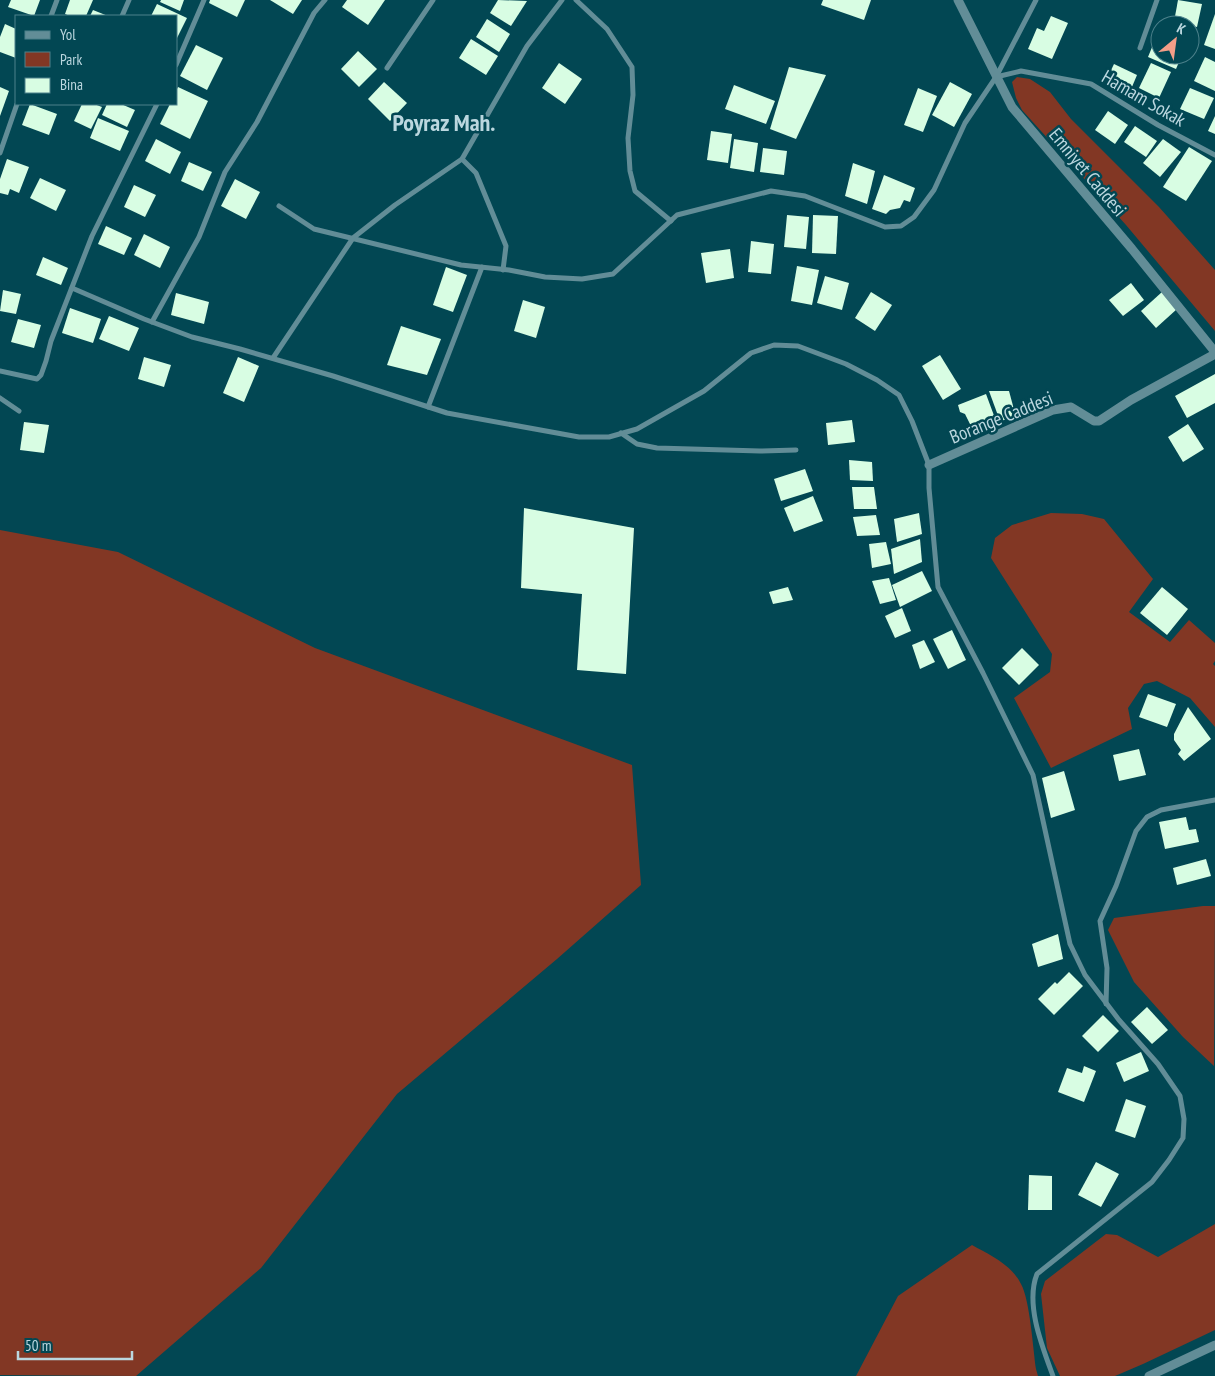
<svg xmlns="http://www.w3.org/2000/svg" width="1215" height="1376" viewBox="0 0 1215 1376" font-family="'PT Sans Narrow',sans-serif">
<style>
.green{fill:#823724}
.building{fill:#d8fde3}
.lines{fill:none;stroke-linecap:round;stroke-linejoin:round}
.minor{stroke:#628d97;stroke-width:5}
.tertiary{stroke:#628d97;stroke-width:9}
.labels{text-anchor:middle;stroke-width:5;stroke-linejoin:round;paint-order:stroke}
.street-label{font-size:19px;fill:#bbd7df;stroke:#024753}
.district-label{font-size:24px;font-weight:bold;fill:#bbd7df;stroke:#024753}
</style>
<rect width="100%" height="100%" fill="#024753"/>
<g class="green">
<polygon points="1017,77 1030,79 1050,92 1071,119 1159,207 1215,270 1215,331 1126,225 1022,110 1016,98 1012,82"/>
<polygon points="1051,513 1082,514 1104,519 1153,579 1129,612 1170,642 1189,620 1215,643 1215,661 1213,664 1215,666 1215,727 1190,698 1157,681 1144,684 1128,708 1132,729 1051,768 1014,698 1050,672 1052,654 991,558 995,538 1012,525"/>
<polygon points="0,530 118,552 315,648 632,765 641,885 557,959 397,1094 261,1268 136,1376 0,1375"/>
<polygon points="1203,906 1215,906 1214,1066 1183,1037 1134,982 1108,930 1114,918"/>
<polygon points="1215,1224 1215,1330 1143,1364 1115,1376 1060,1376 1047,1348 1041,1294 1045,1281 1106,1234 1117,1235 1158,1257"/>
<path d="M972,1245C990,1255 1012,1265 1021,1284C1030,1300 1033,1349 1036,1369L1038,1376H856L898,1296Z"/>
</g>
<g class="building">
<polygon points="11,0 40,0 34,16 8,7"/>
<polygon points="70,0 93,0 86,16 70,16 65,14"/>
<polygon points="161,0 184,0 180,11 160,2"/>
<polygon points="210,0 245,0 237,17 209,3"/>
<polygon points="270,0 302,0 293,14"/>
<polygon points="347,0 385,0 368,25 342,7"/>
<polygon points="498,0 527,1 511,26 490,13"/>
<polygon points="823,0 871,0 864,20 821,5"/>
<polygon points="1178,0 1202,4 1197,27 1174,22"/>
<polygon points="157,4 187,18 176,40 176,16 151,16"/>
<polygon points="93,10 108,16 90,16"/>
<polygon points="1215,14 1215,49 1204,45"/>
<polygon points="1051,16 1068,23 1052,59 1028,49 1037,28 1044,31"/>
<polygon points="487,19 510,34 499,52 476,37"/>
<polygon points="5,24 16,29 16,58 0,52 0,37"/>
<polygon points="1157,35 1160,36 1160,55 1182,55 1176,69 1148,57"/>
<polygon points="471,39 498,56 486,75 459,58"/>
<polygon points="196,45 223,58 207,90 180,76"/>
<polygon points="358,51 377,69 359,87 341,69"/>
<polygon points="1205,57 1215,62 1215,91 1194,81"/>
<polygon points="559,63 582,79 565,104 542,88"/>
<polygon points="1151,63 1171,72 1159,98 1139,88"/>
<polygon points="1114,64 1137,75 1129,94 1105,83"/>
<polygon points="789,67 826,75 796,139 770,129"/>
<polygon points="384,82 407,103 390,121 368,99"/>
<polygon points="950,82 972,94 954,127 932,115"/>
<polygon points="734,85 775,101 766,124 725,109"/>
<polygon points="0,87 9,91 0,116"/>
<polygon points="178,87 208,101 190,139 160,124 170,104 176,104 176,91"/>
<polygon points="918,88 937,96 923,132 904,125"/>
<polygon points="1190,88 1214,98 1204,119 1180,109"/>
<polygon points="30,104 57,114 49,135 22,125"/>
<polygon points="82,104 94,104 102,107 91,129 74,121"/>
<polygon points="107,104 121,104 135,110 127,127 102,115"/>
<polygon points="1108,111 1128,125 1115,144 1095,130"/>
<polygon points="1215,116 1215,134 1208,131"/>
<polygon points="98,118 129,131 120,151 90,138"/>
<polygon points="1135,126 1157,141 1146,157 1124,142"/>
<polygon points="711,131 732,134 728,163 707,160"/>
<polygon points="156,139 181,152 170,174 145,161"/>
<polygon points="734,139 758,143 754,172 730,168"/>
<polygon points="1163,139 1181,152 1160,177 1143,163"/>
<polygon points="1189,147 1212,161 1186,201 1163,187"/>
<polygon points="763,148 787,151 784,175 760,172"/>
<polygon points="7,159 29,167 19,193 10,189 8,195 0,193 0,179"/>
<polygon points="189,162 212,172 203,191 181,181"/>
<polygon points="853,163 875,171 867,204 845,196"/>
<polygon points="884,175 915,188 910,202 904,200 900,208 890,210 886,214 872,209"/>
<polygon points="40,178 66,190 56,211 30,198"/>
<polygon points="235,179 260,192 246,219 221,206"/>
<polygon points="134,185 156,195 145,217 124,207"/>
<polygon points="787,215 809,217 806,249 784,247"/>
<polygon points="813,215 838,216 836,254 812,253"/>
<polygon points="106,226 132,238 124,255 98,244"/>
<polygon points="144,234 170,247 160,268 134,255"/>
<polygon points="751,241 774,244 771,274 748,272"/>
<polygon points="730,249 734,278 706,283 701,253"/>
<polygon points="43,257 68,268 61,285 36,275"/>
<polygon points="797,266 819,270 812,305 791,301"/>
<polygon points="446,267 467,275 453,312 433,305"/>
<polygon points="825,276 849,283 842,310 817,303"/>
<polygon points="1131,283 1144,300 1123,316 1109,300"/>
<polygon points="3,290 21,294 16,314 0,311"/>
<polygon points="871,292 892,305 875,331 855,318"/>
<polygon points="1162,292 1177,309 1156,328 1141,311"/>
<polygon points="176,293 209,302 204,324 171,315"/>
<polygon points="523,300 545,307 536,338 514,331"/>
<polygon points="70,308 101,319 93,343 62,333"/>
<polygon points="109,316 139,328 129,351 99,339"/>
<polygon points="18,319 41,325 34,348 11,342"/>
<polygon points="401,326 441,339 427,375 387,365"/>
<polygon points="940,355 961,389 943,400 922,366"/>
<polygon points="144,357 171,365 164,387 138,379"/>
<polygon points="238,357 259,366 244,402 223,393"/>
<polygon points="1215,374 1215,403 1187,418 1175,396"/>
<polygon points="989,391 1009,391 1016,417 1000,421"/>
<polygon points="986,394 996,421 972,428 965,414 960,412 958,405"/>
<polygon points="852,420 855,442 828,445 826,423"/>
<polygon points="24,422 49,425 44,453 20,450"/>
<polygon points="1188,424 1204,449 1183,462 1168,437"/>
<polygon points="849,460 872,462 873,481 850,480"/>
<polygon points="805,469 813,491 781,501 774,479"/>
<polygon points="852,487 874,487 877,509 854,509"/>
<polygon points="813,496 823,521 794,532 784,508"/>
<polygon points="524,508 634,528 626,674 577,670 582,594 521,588"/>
<polygon points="919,513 922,534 897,542 894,519"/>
<polygon points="876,515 880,535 857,536 853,517"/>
<polygon points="920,539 922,562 894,574 891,549"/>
<polygon points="886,542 891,564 872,568 869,544"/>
<polygon points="922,571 932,591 900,607 892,585"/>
<polygon points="889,578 896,600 880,604 872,581"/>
<polygon points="788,587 793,600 773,604 769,592"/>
<polygon points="1162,587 1188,609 1167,635 1140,613"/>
<polygon points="902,608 911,631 895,638 885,616"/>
<polygon points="952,630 966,660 948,669 933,639"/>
<polygon points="924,640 935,662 920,669 912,645"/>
<polygon points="1022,648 1039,665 1019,685 1002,668"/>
<polygon points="1148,694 1176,704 1167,727 1139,717"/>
<polygon points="1188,707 1211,739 1184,761 1178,754 1181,750 1174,740 1174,734"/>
<polygon points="1139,749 1146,775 1119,781 1113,755"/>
<polygon points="1064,771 1075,810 1051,818 1042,778"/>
<polygon points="1186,817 1189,830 1196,829 1199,842 1165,849 1159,822"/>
<polygon points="1206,859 1211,876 1177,885 1173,868"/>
<polygon points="1058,934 1063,959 1038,967 1032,944"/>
<polygon points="1069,972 1083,986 1054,1015 1038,999 1055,982 1057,984"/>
<polygon points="1147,1007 1168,1030 1152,1044 1131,1022"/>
<polygon points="1103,1015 1119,1031 1098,1052 1082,1036"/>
<polygon points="1141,1052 1149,1071 1124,1082 1116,1063"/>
<polygon points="1084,1066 1096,1071 1084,1102 1058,1092 1067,1068 1082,1073"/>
<polygon points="1126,1099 1146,1106 1135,1138 1115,1131"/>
<polygon points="1096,1162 1119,1174 1101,1207 1078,1195"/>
<polygon points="1029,1175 1052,1176 1052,1210 1028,1210"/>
</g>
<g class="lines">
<g class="minor">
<polyline points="576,0 607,29 632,67 633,95 628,138 630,171 635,191 671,221"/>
<polyline points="51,16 57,0"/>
<polyline points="122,16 129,0"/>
<polyline points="1140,48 1157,0"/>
<polyline points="176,65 204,0"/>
<polyline points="387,68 433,0"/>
<polyline points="996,77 1021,71 1091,84 1158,125 1215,155"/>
<polyline points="0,153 17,104"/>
<polyline points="462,159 476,173 506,246 503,270"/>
<polyline points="279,206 314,229 461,265 509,270 545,277 582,279 613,274 677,215 771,191 805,196 885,227 901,226 914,217 934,190 965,123 996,77 1036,0"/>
<path d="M72,288L144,319L192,337L240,349L333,376L447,413L579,437H609L637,429L704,391L751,353L774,345L798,346L846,364L877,380L899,395L912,421L929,465V488L938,587L983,673L1033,775L1070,944L1085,975L1119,1020L1158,1064L1180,1096L1184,1119L1183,1138L1169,1160L1152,1182L1037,1274C1025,1304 1042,1346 1053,1376"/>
<polyline points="152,322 199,237 225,172 257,122 314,13 325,0"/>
<polyline points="273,358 353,238 395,205 462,159 527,46 562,0"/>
<polyline points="0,371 37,379 41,375 46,361 51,341 92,236 157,104"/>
<polyline points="0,398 19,411"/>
<polyline points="428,407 482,267"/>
<polyline points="621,433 637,444 657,448 760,451 796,450"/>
<polyline points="1106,1004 1107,968 1100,921 1116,886 1136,831 1147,817 1161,810 1215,800"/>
</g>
<g class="tertiary">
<polyline points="958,0 1012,107 1132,249 1215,352"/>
<polyline points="929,465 1053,410 1071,407 1094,421 1099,421 1131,400 1215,354"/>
<polyline points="1149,1376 1215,1345"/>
</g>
</g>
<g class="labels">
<g class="street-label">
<text transform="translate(1144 98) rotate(30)" y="7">Hamam Sokak</text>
<text transform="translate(1088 172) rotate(50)" y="7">Emniyet Caddesi</text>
<text transform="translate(1001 417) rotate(-22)" y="7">Borange Caddesi</text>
</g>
<g class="district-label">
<text x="444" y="131">Poyraz Mah.</text>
</g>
</g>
<rect x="15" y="15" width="162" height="90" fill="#024753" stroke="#4c818b"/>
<rect x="25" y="31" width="25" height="8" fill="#628d97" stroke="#4c818b"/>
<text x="60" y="40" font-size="15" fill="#bbd7df">Yol</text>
<rect x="25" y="52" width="25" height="15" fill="#823724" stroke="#4c818b"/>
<text x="60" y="65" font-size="15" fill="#bbd7df">Park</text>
<rect x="25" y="78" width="25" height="15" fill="#d8fde3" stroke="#4c818b"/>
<text x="60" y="90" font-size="15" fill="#bbd7df">Bina</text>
<g transform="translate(1175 40) rotate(29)"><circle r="24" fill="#024753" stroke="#4c818b"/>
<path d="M0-4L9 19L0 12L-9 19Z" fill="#f49e88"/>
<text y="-8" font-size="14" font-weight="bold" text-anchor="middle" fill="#bbd7df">K</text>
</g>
<path d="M18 1351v8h114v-8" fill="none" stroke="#bbd7df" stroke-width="2.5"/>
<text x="25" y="1351" font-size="15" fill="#bbd7df" stroke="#024753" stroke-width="4" paint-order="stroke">50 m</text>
</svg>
